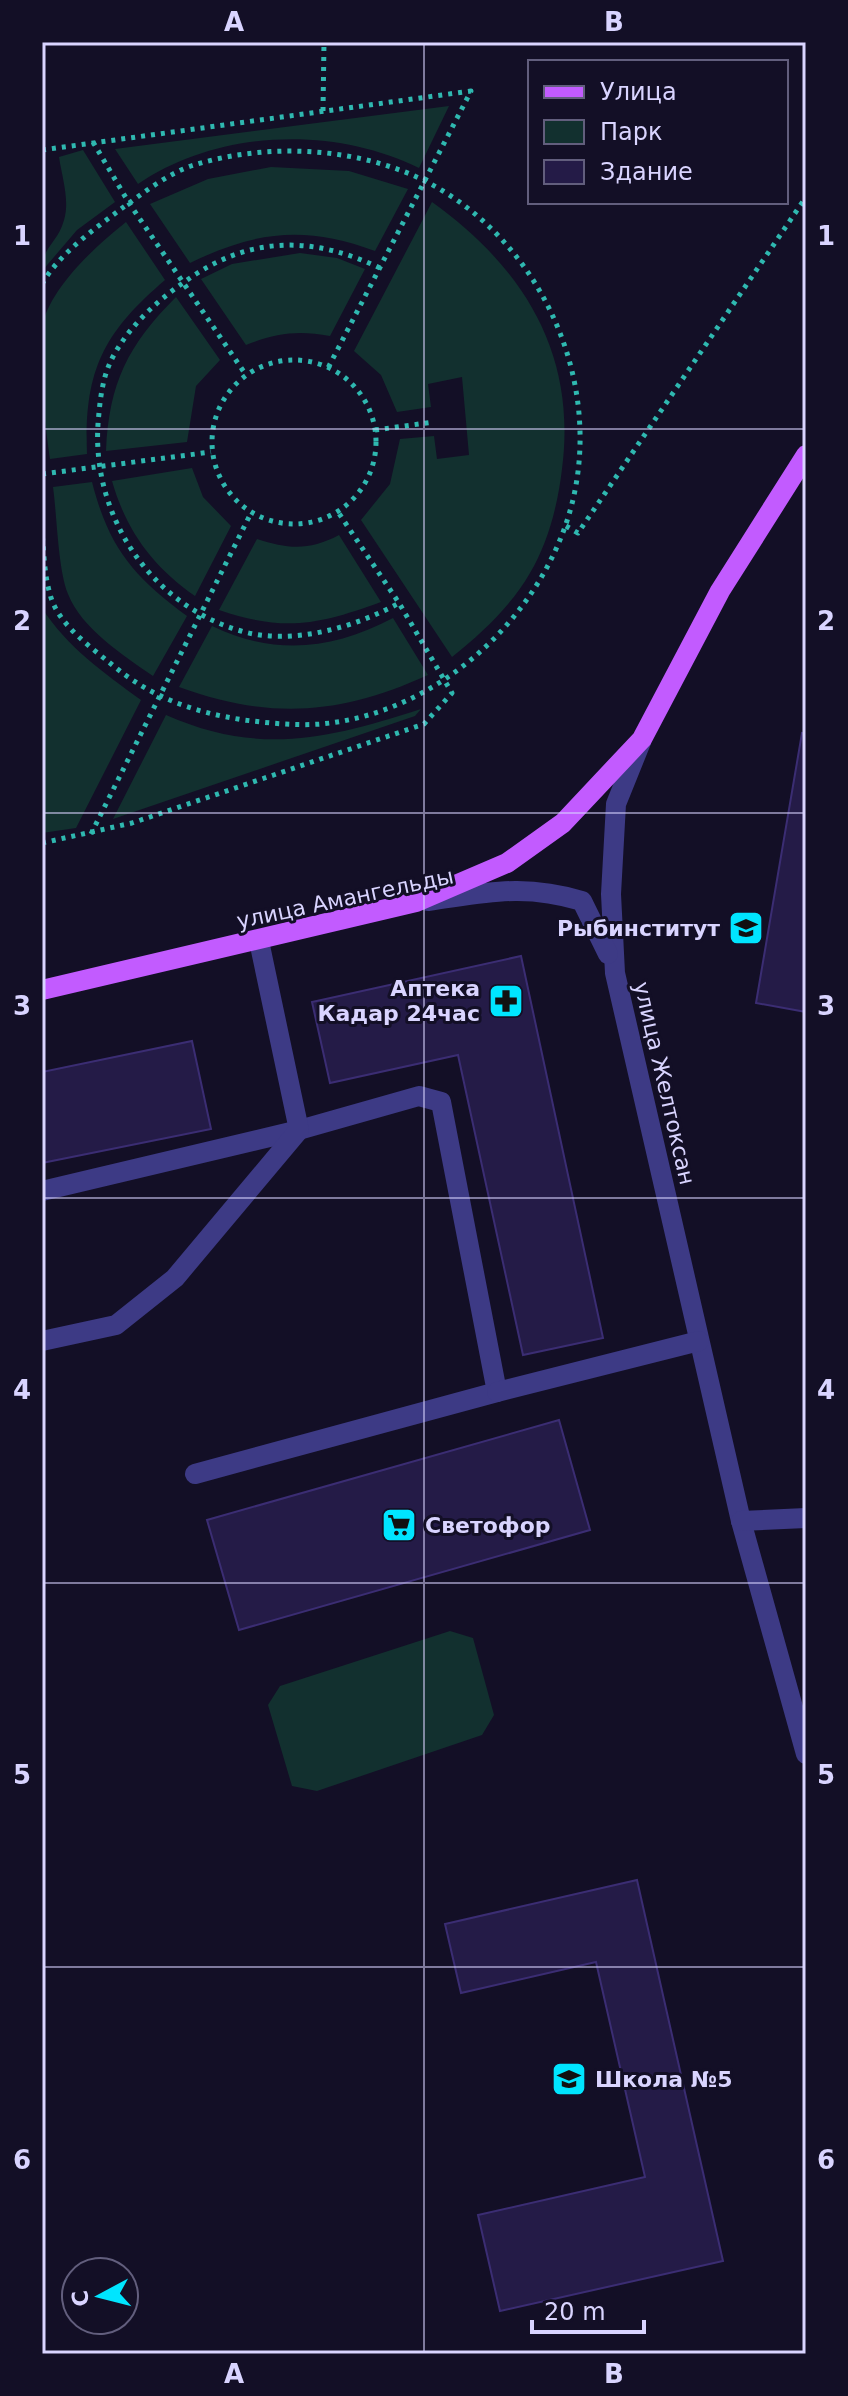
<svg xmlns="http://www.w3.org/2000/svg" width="848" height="2396" viewBox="0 0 848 2396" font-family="'DejaVu Sans',sans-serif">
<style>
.green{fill:#12302f}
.building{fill:#241b47;stroke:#3b2d73;stroke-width:2}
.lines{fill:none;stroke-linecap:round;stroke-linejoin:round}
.path{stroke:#2fb8b0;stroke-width:5;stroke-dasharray:4 6;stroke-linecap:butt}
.minor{stroke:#3d3a85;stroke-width:20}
.major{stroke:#c25bff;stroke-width:20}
.grid{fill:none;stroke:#d9d4ff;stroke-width:2;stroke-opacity:0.55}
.labels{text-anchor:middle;stroke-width:6;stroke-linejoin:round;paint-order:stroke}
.street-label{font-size:22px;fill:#d9d4ff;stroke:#130f26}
.poi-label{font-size:22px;font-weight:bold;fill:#d9d4ff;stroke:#130f26;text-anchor:end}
.neatline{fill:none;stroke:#d9d4ff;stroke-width:3}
.grid-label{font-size:26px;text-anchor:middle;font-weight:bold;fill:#d9d4ff}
</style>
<rect width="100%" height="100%" fill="#130f26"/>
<g class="green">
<path d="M449,106L419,168C332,125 218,130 138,184L115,149Z"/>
<path d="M83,150L115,202L77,230L42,271C42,246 58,243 64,220C70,201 62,177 59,157Z"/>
<path d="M271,167L349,171L408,189L375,251C305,225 256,231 190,263L150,204L208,179Z"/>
<path d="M432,202C524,268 577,354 562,469C558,504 548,543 530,573C511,606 482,633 452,657L361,520L390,484L400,439L434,436L437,459L469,455L462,377L428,384L431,407L397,412L381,375L354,351Z"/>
<path d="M126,222L165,280C103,333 84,371 87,454L50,459C46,428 34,350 43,322C54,284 96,246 126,222Z"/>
<path d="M300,253L337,258L365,269L330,336C298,330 276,333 246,345L201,279L232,264Z"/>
<path d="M176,297L220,360L196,386L187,442L106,451C109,383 128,345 176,297Z"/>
<path d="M192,468L203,497L231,526L195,596C152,566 126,530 112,481Z"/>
<path d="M92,482C109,548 133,576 187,616L153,676C123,655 82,629 68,594C58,569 57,516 53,487Z"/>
<path d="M339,535L381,602C318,625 284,632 219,610L257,539C288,549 309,551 339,535Z"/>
<path d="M42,608C67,647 104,673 141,700L76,828L42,833Z"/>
<path d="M393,618L428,675C340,715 270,720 179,687L212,626C275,656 332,650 393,618Z"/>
<path d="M421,709L415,716L113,819L166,715C259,756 328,739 421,709Z"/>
<polygon points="450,1631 473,1638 494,1715 482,1735 317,1791 292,1786 268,1705 280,1686"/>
</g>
<g class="building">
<polygon points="802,733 806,734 806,1012 756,1003"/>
<polygon points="521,956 603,1338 523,1355 458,1055 330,1083 312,1002"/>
<polygon points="192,1041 211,1129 42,1163 42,1072"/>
<polygon points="559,1420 590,1530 239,1630 207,1520"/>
<polygon points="637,1880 723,2261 500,2311 478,2215 645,2177 596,1962 461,1993 445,1924"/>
</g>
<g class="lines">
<g class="path">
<polyline points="323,111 324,42"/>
<polyline points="93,142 129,203 246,375"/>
<polyline points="42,150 471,91 328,368"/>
<path d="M380,268C317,238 257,235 196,274C164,295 134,320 115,353C102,375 100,400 98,424C92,515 150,605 241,631C291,646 356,627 399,603"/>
<path d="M42,284C59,254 93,230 121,209C142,194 168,173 194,165C272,141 372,147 443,191C541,251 596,372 576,485C555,605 445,713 321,724C296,726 269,723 244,720C192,712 150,697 110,663C88,645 57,623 50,594C44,574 44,552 42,532"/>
<circle cx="294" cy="442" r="82"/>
<polyline points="375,430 434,422"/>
<polyline points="42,474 211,452"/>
<polyline points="566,526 578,533 806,197"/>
<polyline points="91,834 251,513"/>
<polyline points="42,843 132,823 424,724 452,693 399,603 338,512"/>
</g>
<g class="minor">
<polyline points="641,742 616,804 611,894 615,973 741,1521 806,1754"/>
<path d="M428,901C487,893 523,883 582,901L608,954"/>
<polyline points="42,1191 299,1130 419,1096 441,1102 497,1392 195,1474"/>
<polyline points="42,1341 116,1325 175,1278 299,1130 259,941"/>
<polyline points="497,1392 699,1341"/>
<polyline points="741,1521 806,1518"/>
</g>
<polyline class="major" points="42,990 416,902 507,863 563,823 642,739 720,591 806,455"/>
</g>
<path class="grid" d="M424,42V2354M42,429H806M42,813H806M42,1198H806M42,1583H806M42,1967H806"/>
<defs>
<g id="university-square" transform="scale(1.8)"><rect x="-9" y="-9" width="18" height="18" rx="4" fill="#00e5ff" stroke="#130f26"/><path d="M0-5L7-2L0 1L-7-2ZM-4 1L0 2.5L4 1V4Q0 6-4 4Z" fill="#111"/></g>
<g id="pharmacy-square" transform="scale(1.8)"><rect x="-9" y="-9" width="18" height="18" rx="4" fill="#00e5ff" stroke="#130f26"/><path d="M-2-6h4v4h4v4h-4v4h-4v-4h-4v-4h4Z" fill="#111"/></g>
<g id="supermarket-square" transform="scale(1.8)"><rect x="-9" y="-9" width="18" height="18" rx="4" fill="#00e5ff" stroke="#130f26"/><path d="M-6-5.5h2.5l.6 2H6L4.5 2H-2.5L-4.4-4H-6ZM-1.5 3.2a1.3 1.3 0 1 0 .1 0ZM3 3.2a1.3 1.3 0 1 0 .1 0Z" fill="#111"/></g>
<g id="school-square" transform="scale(1.8)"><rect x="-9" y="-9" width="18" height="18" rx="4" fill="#00e5ff" stroke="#130f26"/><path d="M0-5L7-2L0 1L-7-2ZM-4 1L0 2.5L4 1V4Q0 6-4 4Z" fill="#111"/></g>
</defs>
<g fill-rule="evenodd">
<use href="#university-square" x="746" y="928"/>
<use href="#pharmacy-square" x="506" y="1001"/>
<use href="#supermarket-square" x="399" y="1525"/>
<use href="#school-square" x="569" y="2079"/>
</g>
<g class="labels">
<g class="street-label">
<text transform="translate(345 898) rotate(-12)" y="8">улица Амангельды</text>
<text transform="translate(665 1083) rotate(77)" y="8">улица Желтоксан</text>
</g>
<g class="poi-label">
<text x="720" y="936">Рыбинститут</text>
<text x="480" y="996">Аптека<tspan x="480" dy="25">Кадар 24час</tspan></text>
<text x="425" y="1533" text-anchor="start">Светофор</text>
<text x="595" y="2087" text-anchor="start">Школа №5</text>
</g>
</g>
<rect width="848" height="2396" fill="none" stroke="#130f26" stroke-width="88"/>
<rect x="528" y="60" width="260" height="144" fill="#130f26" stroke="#625e7d" stroke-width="2"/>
<rect x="544" y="86" width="40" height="12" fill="#c25bff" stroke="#625e7d" stroke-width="2"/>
<text x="600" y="100" font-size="24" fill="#d9d4ff">Улица</text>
<rect x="544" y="120" width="40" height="24" fill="#12302f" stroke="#625e7d" stroke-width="2"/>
<text x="600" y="140" font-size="24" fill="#d9d4ff">Парк</text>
<rect x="544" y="160" width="40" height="24" fill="#241b47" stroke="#625e7d" stroke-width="2"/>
<text x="600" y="180" font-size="24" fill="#d9d4ff">Здание</text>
<g transform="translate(100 2296) rotate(263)"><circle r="38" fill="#130f26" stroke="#625e7d" stroke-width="2"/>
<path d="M0-6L14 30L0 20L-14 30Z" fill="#00e5ff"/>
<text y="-12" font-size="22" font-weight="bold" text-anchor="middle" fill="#d9d4ff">С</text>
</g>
<path d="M532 2320v12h112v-12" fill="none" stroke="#d9d4ff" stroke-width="4"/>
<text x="544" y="2320" font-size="24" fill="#d9d4ff" stroke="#130f26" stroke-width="6" paint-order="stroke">20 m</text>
<rect x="44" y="44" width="760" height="2308" class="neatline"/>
<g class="grid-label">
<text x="234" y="31">A</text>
<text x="614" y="31">B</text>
<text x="22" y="245">1</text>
<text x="826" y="245">1</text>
<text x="22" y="630">2</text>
<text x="826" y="630">2</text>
<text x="22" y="1015">3</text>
<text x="826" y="1015">3</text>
<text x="22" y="1399">4</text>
<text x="826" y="1399">4</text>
<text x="22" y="1784">5</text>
<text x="826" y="1784">5</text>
<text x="22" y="2169">6</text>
<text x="826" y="2169">6</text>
<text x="234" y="2383">A</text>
<text x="614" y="2383">B</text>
</g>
</svg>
